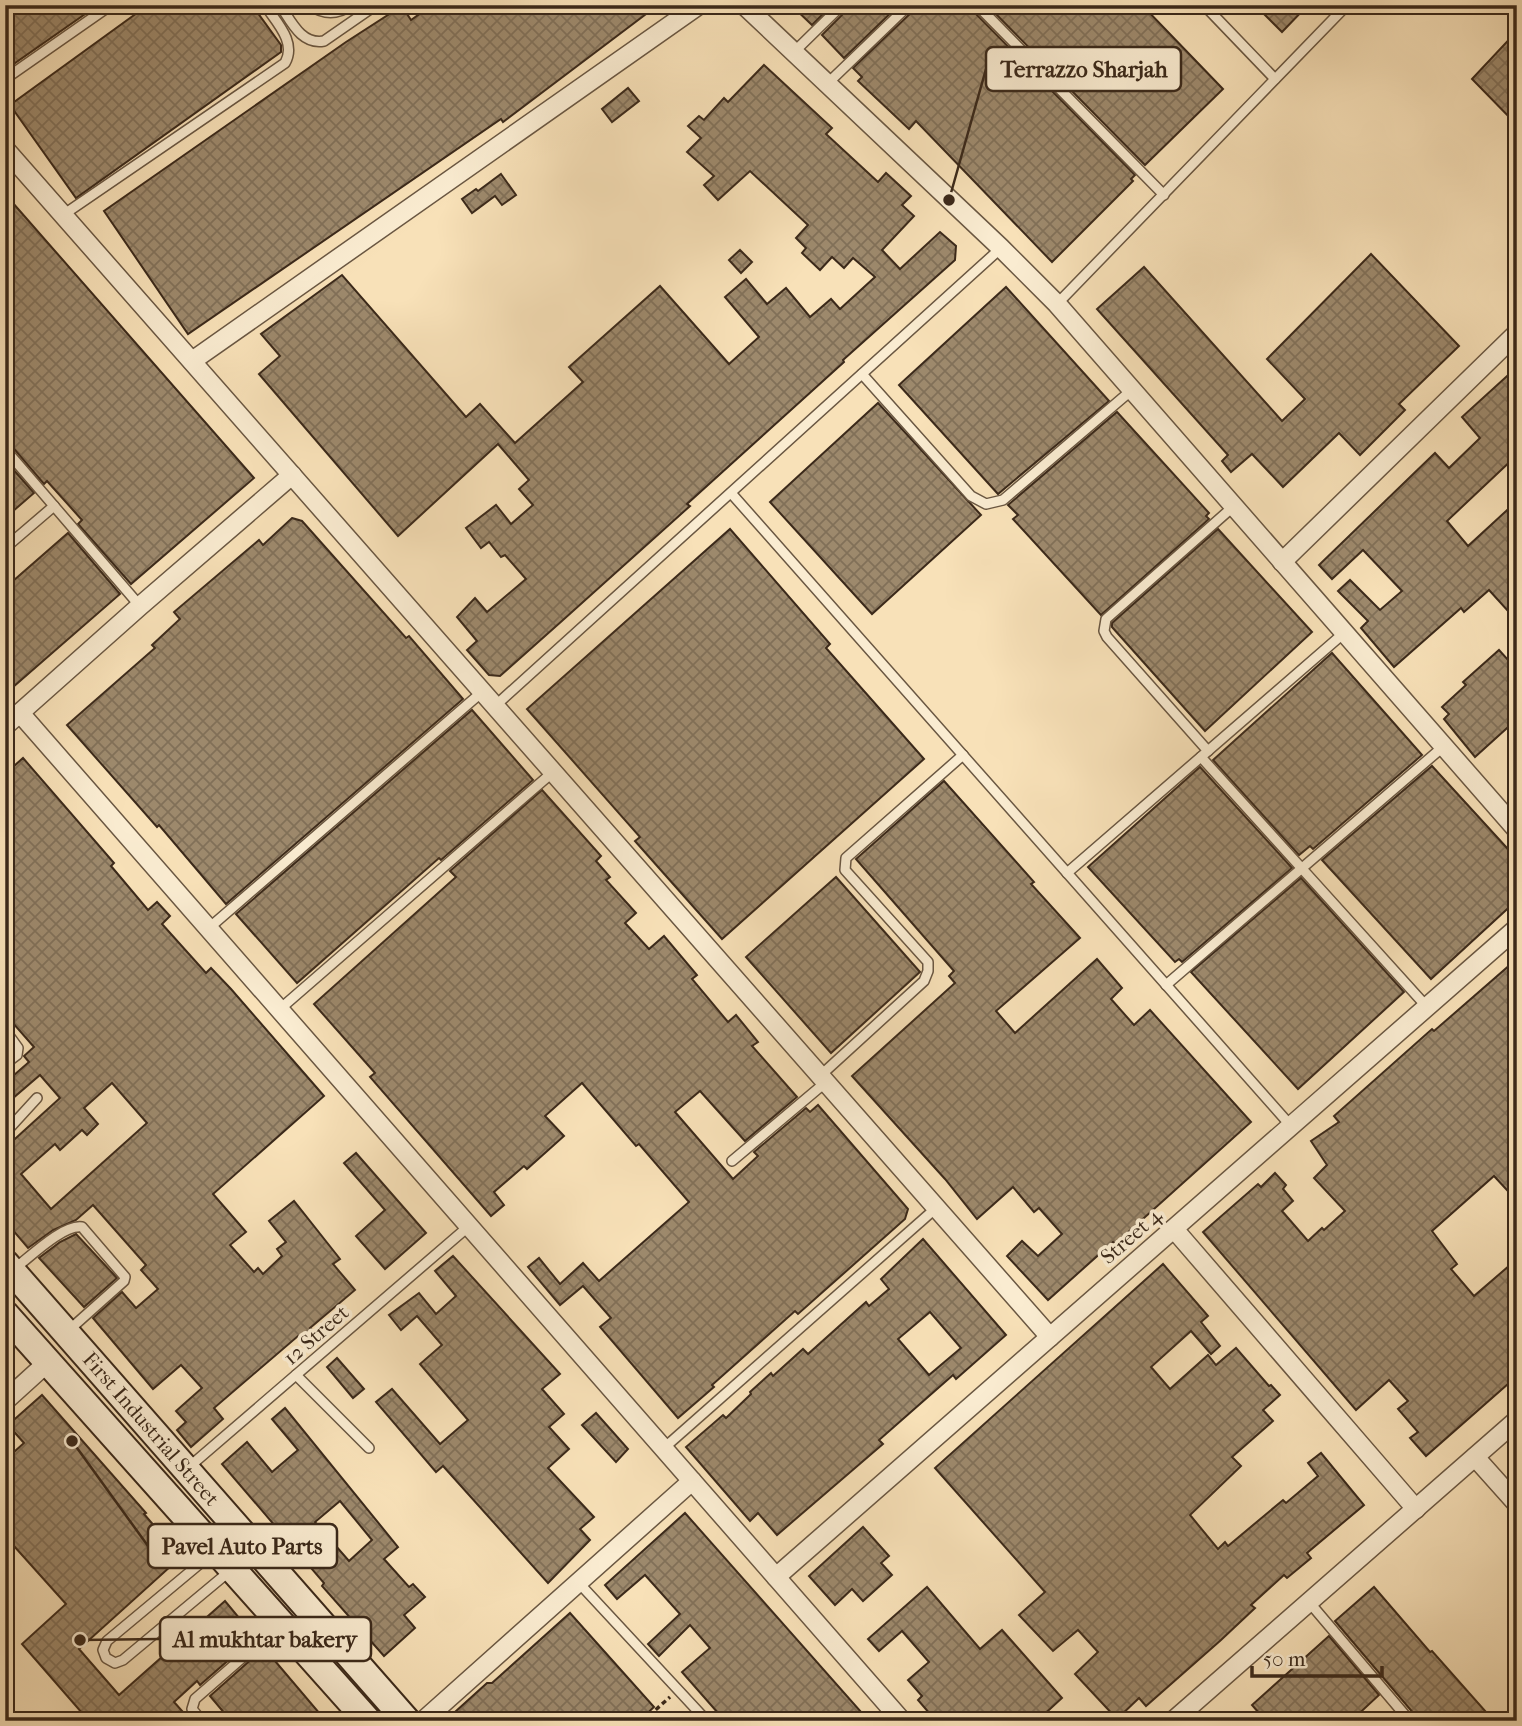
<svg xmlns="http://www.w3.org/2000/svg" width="1522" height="1726" viewBox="0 0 1522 1726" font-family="'IM FELL French Canon',serif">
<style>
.building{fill:url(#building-cross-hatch);stroke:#3b291a;stroke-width:2;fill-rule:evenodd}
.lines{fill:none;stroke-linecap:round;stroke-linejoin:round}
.service-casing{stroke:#6a5742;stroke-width:12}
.minor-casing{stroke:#6a5742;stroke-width:21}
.secondary-casing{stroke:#3b291a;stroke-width:30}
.path{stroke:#3b291a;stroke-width:3.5;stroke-dasharray:5 3.5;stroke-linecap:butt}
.service{stroke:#faecd1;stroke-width:9}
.minor{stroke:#faecd1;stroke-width:18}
.secondary{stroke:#faecd1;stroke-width:26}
.labels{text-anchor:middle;stroke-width:7;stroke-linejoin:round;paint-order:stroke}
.street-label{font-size:21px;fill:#3b291a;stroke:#faecd1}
.leader{fill:none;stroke:#3b291a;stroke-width:2.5}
.callout-dot{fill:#3b291a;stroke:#faecd1;stroke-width:2.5}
.callout{fill:#faecd1;stroke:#3b291a;stroke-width:2.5}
.callout-label{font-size:23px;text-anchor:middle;font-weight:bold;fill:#3b291a}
</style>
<defs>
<pattern id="building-cross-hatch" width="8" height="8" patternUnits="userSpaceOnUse" patternTransform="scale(1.75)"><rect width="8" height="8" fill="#9d896c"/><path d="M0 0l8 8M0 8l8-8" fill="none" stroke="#817058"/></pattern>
</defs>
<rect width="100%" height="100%" fill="#f8e1b8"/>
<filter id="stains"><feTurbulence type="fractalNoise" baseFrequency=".00286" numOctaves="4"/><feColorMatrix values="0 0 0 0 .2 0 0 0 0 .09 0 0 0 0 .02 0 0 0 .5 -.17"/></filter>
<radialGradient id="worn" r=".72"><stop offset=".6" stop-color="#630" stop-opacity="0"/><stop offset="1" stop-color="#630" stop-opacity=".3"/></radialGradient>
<g class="building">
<polygon points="5,5 98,5 5,70"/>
<polygon points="148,5 252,5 281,45 281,52 76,198 10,105"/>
<polygon points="432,5 658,5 503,122 501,119 188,334 104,211 346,42 402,6 411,20"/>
<polygon points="791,5 832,5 812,25"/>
<polygon points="849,5 899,5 844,58 822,35 847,10"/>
<polygon points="916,5 970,5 972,10 1135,175 1131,179 1133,181 1052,262 916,121 909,129 858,81 862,77 853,68 914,10"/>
<polygon points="987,5 1142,5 1223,89 1145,165"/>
<polygon points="1255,5 1308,5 1282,32"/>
<polygon points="1517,31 1517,125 1472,79"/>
<polygon points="764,65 832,128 826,134 878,182 886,173 911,196 902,205 914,216 882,250 900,269 940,232 956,246 955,260 843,360 844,362 687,504 690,506 563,620 500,676 489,675 467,650 477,641 457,617 475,598 487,612 526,579 505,555 501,557 489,542 481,548 466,528 496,505 511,524 533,505 519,489 529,480 498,444 398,536 259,374 280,356 261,334 342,275 466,417 480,404 515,443 583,382 569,367 660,286 729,364 759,337 725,297 746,279 767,304 786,288 810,317 831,299 840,309 875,277 853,258 844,268 832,257 820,270 802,253 806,248 796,238 808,225 750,171 718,200 704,185 714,176 687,152 701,138 688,126 699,116 704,120 724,98 728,102"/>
<polygon points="628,88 639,101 612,122 602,109"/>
<polygon points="501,174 516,195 502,205 495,196 472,213 462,199 476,189 478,191"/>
<polygon points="5,194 254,478 131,584 78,524 82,520 73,510 47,481 44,484 10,444 5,442"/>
<polygon points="740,250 752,262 741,273 729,260"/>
<polygon points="1371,254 1459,346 1399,404 1405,410 1360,455 1339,433 1283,487 1252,454 1231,472 1222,461 1228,455 1097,309 1144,267 1282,421 1305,399 1267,359"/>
<polygon points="1006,287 1109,401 998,494 899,385"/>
<polygon points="1517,367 1517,455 1447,521 1468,546 1517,501 1517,621 1489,590 1464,612 1461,608 1394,667 1361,628 1368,621 1338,591 1350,580 1380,610 1402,591 1363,550 1332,579 1319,565 1435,453 1449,468 1480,438 1462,417"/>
<polygon points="878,403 981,515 872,614 770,502"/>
<polygon points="1117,412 1209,513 1206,516 1209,519 1101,615 1013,519 1018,515 1008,505"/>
<polygon points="5,460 34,493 5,518"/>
<polygon points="292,518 302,521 406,638 409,636 463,699 226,904 159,825 157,827 67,725 155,648 152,645 180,619 174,612 259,540 263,545"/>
<polygon points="730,529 830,644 826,648 924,759 722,939 635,841 640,837 527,709"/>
<polygon points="1218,529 1312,632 1205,731 1112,627 1112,623"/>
<polygon points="68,533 120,594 5,694 5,588"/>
<polygon points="1499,650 1508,660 1517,653 1517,719 1475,757 1444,719 1449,714 1442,707 1466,685 1463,682"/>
<polygon points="1332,653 1422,755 1313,849 1310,846 1299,855 1213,760"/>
<polygon points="472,710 533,780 441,860 439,858 297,983 236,914"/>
<path d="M23,758L114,863L111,866L148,910L157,902L170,916L162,924L206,973L211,968L231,989L324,1096L213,1194L246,1232L230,1245L254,1272L258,1268L263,1274L282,1256L277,1249L286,1242L269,1221L294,1201L340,1259L333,1264L355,1290L310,1328L312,1330L301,1339L298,1336L214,1408L223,1419L191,1447L177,1430L186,1422L176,1411L202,1388L181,1365L153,1389L93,1318L122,1292L136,1308L158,1289L141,1270L146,1265L93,1205L76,1220L53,1230L28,1248L5,1221V1148L60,1098L40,1075L5,1105V1083L29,1062L24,1056L34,1047L5,1014V774ZM112,1083L147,1123L51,1209L21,1174L55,1144L60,1150L82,1130L87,1135L98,1124L84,1108Z"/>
<polygon points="1432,766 1517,859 1517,900 1431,979 1322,860"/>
<polygon points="1200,767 1292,868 1182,962 1179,959 1175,962 1088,867"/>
<polygon points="944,781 1034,882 1031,884 1080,938 996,1011 1015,1033 1097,959 1122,988 1111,999 1134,1025 1150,1010 1251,1122 1125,1235 1115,1244 1113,1242 1048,1300 1007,1256 1022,1241 1038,1256 1062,1234 1039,1208 1034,1212 1013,1187 977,1219 945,1179 852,1076 955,983 949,976 954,971 856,859"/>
<polygon points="542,790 601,856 596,861 610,877 606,880 636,913 625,923 649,949 664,936 697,975 692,979 728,1022 736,1015 758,1042 752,1046 797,1097 745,1141 700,1091 675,1112 733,1179 758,1156 754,1152 806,1108 810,1112 818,1105 908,1209 905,1219 798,1314 795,1311 712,1385 714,1387 678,1418 600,1327 611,1318 583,1286 560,1305 528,1267 539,1258 560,1284 583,1263 599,1281 689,1202 639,1144 636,1146 582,1083 545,1116 564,1136 527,1169 524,1166 494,1192 504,1205 491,1216 370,1077 375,1073 314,1004 456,877 450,871"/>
<polygon points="836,877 920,972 831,1053 746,957"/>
<polygon points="1301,878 1404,992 1298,1089 1191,972"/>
<polygon points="1511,964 1517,971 1517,1201 1494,1176 1432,1231 1457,1264 1451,1269 1474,1296 1517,1259 1517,1376 1426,1456 1410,1438 1418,1432 1398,1409 1408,1401 1389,1380 1356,1410 1203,1232 1258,1184 1261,1187 1275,1173 1286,1185 1283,1189 1293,1201 1282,1211 1308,1241 1322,1228 1324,1230 1345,1211 1314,1178 1327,1165 1311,1141 1339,1122 1334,1116 1432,1029 1434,1031"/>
<polygon points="356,1153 426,1233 385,1269 356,1236 385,1210 344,1163"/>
<polygon points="76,1234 117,1278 84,1307 39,1258 60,1242"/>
<path d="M923,1239L1006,1335L956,1379L953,1375L879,1440L883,1444L777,1535L758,1513L750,1521L686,1447L723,1415L726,1418L751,1394L750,1392L771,1373L773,1376L803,1349L808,1354L866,1302L869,1306L889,1289L881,1279ZM930,1312L961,1348L929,1375L898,1339Z"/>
<polygon points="453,1256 560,1374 542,1389 564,1414 549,1427 569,1449 548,1468 594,1517 580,1529 590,1540 548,1583 443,1466 436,1472 376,1402 392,1389 440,1444 468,1420 420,1364 442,1345 417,1316 401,1330 389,1315 419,1293 436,1314 456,1296 435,1271"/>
<polygon points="1163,1264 1208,1316 1201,1322 1220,1346 1211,1354 1191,1331 1151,1367 1170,1389 1208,1355 1216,1365 1236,1348 1269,1386 1271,1385 1280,1395 1263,1410 1273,1421 1232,1457 1241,1466 1190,1515 1218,1549 1225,1542 1228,1546 1283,1500 1286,1503 1318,1476 1308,1463 1321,1453 1364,1505 1307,1553 1311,1558 1287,1578 1284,1575 1251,1605 1255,1608 1221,1640 1146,1706 1139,1698 1117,1719 1075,1674 1098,1652 1078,1630 1053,1651 1019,1615 1045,1592 935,1468"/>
<polygon points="337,1358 364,1389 353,1398 327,1367"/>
<polygon points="42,1395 146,1513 144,1514 181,1557 79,1649 119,1695 225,1601 255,1637 200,1685 197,1681 174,1702 191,1721 89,1721 22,1644 66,1604 5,1536 5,1460 24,1443 8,1425"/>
<path d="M285,1408L398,1547L384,1559L409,1587L413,1584L425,1597L404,1615L415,1628L384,1656L322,1586L324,1583L222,1464L247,1442L272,1472L298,1450L272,1419ZM340,1501L372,1540L349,1561L315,1522Z"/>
<polygon points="596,1413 628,1449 616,1462 582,1425"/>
<polygon points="685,1513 869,1721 725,1721 682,1672 710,1648 690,1625 659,1656 648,1644 680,1614 645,1575 617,1599 605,1585"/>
<polygon points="863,1527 889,1556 881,1563 892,1575 863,1601 852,1589 835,1605 809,1576"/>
<polygon points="927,1587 980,1649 1002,1630 1062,1698 1037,1721 936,1721 918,1700 922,1696 908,1680 929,1662 902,1631 879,1651 868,1639"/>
<polygon points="1374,1587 1430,1652 1432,1651 1494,1721 1420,1721 1335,1621"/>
<polygon points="570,1613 654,1707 639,1721 445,1721 487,1683 492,1683"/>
<polygon points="1329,1636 1379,1695 1351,1721 1266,1721 1252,1705"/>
<polygon points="264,1648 326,1721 231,1721 210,1696"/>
</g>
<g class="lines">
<g class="service-casing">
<g id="service">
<path d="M280,5C291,21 301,45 324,41L376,5"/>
<path d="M310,5C324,15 337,15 351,5"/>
<polyline points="977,5 1164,195"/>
<polyline points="1204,5 1275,79"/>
<polyline points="794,52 842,5"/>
<polyline points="5,79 111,5"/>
<polyline points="827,84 909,5"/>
<path d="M63,215L285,63C297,42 276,22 265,5"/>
<polyline points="1057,304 1347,5"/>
<polyline points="862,374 971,496 986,504 1003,500 1133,389"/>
<polyline points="5,449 140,606"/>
<polyline points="731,493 1291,1126"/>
<polyline points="5,548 54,506"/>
<polyline points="495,706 1001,248"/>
<polyline points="1208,751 1107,637 1104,631 1106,619 1234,506"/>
<polyline points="1201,757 1427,1007"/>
<polyline points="1067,873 1344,633"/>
<polyline points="209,928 482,692"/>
<polyline points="1166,985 1444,746"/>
<polyline points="280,1009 553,772"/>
<polyline points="5,1030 18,1048 17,1055 5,1064"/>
<polyline points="820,1076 924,981 928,971 928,962 845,870 846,858 963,755"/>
<polyline points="5,1133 37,1098"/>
<polyline points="732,1161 826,1082"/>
<path d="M14,1269C29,1258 63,1224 82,1227L125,1277L124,1281L68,1331"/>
<polyline points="296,1375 369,1448"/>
<polyline points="664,1448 936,1208"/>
<polyline points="189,1467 469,1226"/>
<polyline points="215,1551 107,1641 103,1650 106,1658 115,1663 123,1660 231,1570"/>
<polyline points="578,1582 707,1721"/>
<polyline points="1309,1602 1410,1721"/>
<polyline points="202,1721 192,1709 195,1699 280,1625"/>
<polyline points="877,1721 891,1708"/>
</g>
</g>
<g class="minor-casing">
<g id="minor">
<polyline points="744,5 1001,248 1057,304 1517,830"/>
<polyline points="5,149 1050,1337"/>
<polyline points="192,361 699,5"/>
<polyline points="1282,562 1517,333"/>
<polyline points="20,713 902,1721"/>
<polyline points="5,726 140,606 292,475"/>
<polyline points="1174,1229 1416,1509"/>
<polyline points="5,1401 48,1362"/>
<polyline points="1475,1457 1517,1504"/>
<polyline points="776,1577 1517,928"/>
<polyline points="423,1721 692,1481"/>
<polyline points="1173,1721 1517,1420"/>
</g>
</g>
<g class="secondary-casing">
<g id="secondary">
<polyline points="5,1263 407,1721"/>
<polyline points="5,1314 368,1721"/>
</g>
</g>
<polyline class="path" points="643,1721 670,1697"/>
<use href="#service" class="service"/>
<use href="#minor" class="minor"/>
<use href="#secondary" class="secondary"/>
</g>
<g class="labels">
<g class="street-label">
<text transform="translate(1131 1236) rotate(-41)" y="7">Street 4</text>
<text transform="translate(316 1335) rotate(-41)" y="7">12 Street</text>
<text transform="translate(151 1429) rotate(49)" y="7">First Industrial Street</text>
</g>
</g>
<path class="leader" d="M949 200L986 69M72 1441L148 1546M80 1640L160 1639"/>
<g class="callout-dot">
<circle cx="949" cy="200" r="7"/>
<circle cx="72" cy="1441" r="7"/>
<circle cx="80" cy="1640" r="7"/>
</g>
<g class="callout">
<rect x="986" y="47" width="195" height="44" rx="7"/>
<rect x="148" y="1524" width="189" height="44" rx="7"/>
<rect x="160" y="1617" width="211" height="44" rx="7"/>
</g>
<g class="callout-label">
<text x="1084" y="77">Terrazzo Sharjah</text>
<text x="242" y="1554">Pavel Auto Parts</text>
<text x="265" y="1647">Al mukhtar bakery</text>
</g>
<rect width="1522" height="1726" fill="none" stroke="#f8e1b8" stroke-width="28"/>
<rect x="7" y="7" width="1508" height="1712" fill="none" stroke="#3b291a" stroke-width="3.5"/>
<rect x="14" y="14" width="1494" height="1698" fill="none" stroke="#3b291a" stroke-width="2"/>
<path d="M1252 1666v10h130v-10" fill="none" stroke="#3b291a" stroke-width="3.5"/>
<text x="1263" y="1666" font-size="21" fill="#3b291a" stroke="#faecd1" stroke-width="5" paint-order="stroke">50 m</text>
<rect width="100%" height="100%" filter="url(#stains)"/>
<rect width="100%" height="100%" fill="url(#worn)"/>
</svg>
